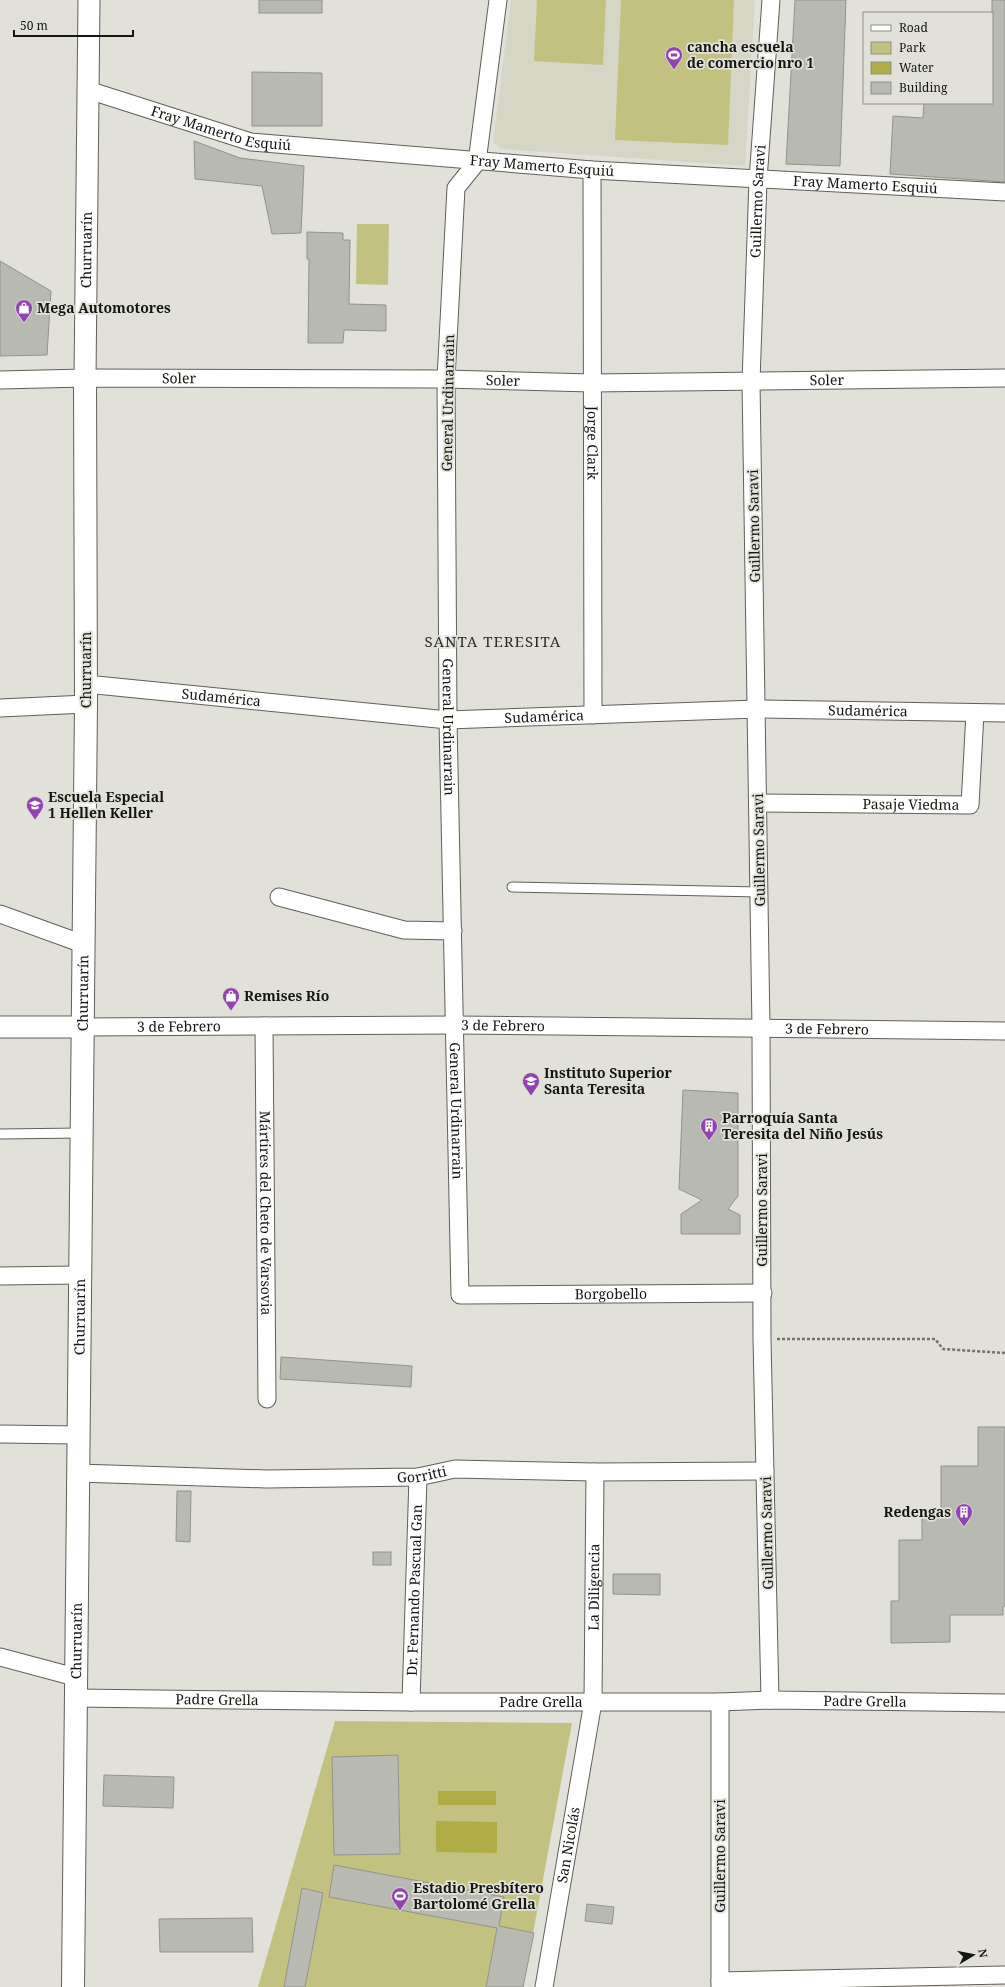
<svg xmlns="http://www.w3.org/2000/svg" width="1005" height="1987" viewBox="0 0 1005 1987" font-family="'Noto Serif',serif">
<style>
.built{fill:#d6d6c6}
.green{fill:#c2c180}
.water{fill:#b0ac46}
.building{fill:#b8b9b0;stroke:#93938b}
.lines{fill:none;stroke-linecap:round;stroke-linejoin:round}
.service-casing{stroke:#606059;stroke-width:11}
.minor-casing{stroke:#606059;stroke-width:19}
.tertiary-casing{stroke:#606059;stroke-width:23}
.secondary-casing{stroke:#606059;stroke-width:24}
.path{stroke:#73736e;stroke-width:2.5;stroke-dasharray:3 2;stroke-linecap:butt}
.service{stroke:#fff;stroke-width:9}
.minor{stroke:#fff;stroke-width:17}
.tertiary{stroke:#fff;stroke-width:21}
.secondary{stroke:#fff;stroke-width:22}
.labels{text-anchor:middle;stroke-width:3.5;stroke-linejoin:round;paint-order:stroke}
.poi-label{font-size:14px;font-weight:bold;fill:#151512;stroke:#e1e1d9;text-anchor:start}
.street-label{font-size:14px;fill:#151512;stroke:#e1e1d9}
.neighbourhood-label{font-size:15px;letter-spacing:1px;fill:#2d2d26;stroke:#e1e1d9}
</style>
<rect width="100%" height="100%" fill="#e1e1d9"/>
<polygon class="built" points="511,0 755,0 745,166 501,149 493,142"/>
<g class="green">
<polygon points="537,0 606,0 603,65 534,61"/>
<polygon points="621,0 734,0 728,145 615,140"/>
<polygon points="357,224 389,224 388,285 356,284"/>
<polygon points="335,1721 572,1723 523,1987 258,1987"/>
</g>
<g class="water">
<rect x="438" y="1791" width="58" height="14"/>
<polygon points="436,1821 497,1822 497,1853 436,1852"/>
</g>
<g class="building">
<rect x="259" y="0" width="63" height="13"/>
<polygon points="795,0 846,0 840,166 786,164"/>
<polygon points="992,0 1005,0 1005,182 890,174 893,116 923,118 924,103 992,103"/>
<polygon points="252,72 322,73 322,126 252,126"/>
<polygon points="194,141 240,158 304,166 301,233 272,234 262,186 195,179"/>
<polygon points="307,232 343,233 343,240 350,240 349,304 386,305 386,331 344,330 343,343 308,343 309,259 307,259"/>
<polygon points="0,261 51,291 47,355 0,356"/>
<polygon points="683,1090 738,1093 738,1196 728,1209 740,1215 740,1234 681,1234 681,1214 702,1200 679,1189"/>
<polygon points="281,1357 412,1366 411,1387 280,1379"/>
<polygon points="978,1427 1005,1427 1005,1606 1003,1606 1003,1615 950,1615 950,1642 891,1643 891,1601 899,1601 899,1540 922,1540 922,1514 941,1513 941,1466 978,1466"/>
<polygon points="177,1491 191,1491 190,1542 176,1541"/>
<rect x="373" y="1552" width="18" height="13"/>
<polygon points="613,1574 660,1574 660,1595 613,1594"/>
<polygon points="398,1755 400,1854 334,1855 332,1757"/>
<polygon points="104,1775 174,1777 173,1808 103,1806"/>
<polygon points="334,1865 504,1897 499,1926 534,1933 523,1987 486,1987 497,1928 329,1897"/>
<polygon points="302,1888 323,1893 305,1987 284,1987"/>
<polygon points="587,1904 614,1907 612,1924 585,1921"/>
<polygon points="252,1918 253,1952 160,1952 159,1919"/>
</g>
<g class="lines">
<g class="service-casing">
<g id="service">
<polyline points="512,887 760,892"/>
<polyline points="0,1134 81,1133"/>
</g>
</g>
<g class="minor-casing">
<g id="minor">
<path id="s1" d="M498,0L477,162L456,188L446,379L448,720L460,1295L763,1293"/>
<path id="s2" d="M88,90L251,142L592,170L1005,192"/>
<path id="s3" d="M592,170L593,715"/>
<path id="s4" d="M0,380L85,378L446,379L591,383L1005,378"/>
<path id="s5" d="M86,684L448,720L757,709L1005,713"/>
<polyline points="0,708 86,704"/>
<path id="s6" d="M758,803L970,805L975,713"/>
<polyline points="279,897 404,930 453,931"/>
<polyline points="0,914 83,944"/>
<path id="s7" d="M264,1026L267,1399"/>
<path id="s8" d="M82,1027L455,1025L1005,1031"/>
<polyline points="0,1276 79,1275"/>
<polyline points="0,1434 78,1435"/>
<path id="s9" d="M78,1473L266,1479L418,1477L455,1469L595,1472L765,1471"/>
<polyline points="0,1657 75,1677"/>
<path id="s10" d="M76,1698L411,1702H720L770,1700L1005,1703"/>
<path id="s11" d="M770,1700L762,1339L761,1029L751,382L758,180L771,0"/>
<path id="s12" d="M411,1702L418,1477"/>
<polyline points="720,1702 720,1987"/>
<polyline points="720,1981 1005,1975"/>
<path id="s13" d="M544,1987L593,1702L595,1472"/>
</g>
</g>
<g class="tertiary-casing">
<g id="tertiary">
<path id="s14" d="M85,378L89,0"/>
<polyline points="0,1027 82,1027"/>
</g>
</g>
<g class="secondary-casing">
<g id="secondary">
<path id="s15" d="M73,1987L86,704L85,378"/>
</g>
</g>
<polyline class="path" points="777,1339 935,1339 943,1349 1005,1353"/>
<use href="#service" class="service"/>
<use href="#minor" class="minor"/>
<use href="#tertiary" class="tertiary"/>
<use href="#secondary" class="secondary"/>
</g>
<defs>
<g id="stadium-pin" transform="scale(0.9)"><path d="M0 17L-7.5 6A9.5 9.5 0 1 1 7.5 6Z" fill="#9342b2" stroke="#e1e1d9"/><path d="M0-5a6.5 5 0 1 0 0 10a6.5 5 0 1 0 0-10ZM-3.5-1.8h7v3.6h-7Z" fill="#fff"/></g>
<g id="shop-pin" transform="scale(0.9)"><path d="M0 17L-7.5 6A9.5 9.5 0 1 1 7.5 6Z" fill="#9342b2" stroke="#e1e1d9"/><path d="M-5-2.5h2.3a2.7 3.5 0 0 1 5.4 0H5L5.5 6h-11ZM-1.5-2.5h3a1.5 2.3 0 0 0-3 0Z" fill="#fff"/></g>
<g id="school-pin" transform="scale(0.9)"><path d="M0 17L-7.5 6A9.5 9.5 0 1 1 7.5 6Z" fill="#9342b2" stroke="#e1e1d9"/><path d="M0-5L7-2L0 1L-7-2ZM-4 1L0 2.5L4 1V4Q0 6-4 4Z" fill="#fff"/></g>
<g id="university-pin" transform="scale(0.9)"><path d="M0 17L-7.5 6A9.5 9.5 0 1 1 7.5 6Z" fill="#9342b2" stroke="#e1e1d9"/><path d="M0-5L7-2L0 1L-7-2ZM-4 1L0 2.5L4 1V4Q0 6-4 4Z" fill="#fff"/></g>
<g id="building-pin" transform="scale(0.9)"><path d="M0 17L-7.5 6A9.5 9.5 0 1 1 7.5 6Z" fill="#9342b2" stroke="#e1e1d9"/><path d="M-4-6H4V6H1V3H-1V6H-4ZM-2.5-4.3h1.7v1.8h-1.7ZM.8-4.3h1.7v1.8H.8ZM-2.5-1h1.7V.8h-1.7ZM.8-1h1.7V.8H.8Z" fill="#fff"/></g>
</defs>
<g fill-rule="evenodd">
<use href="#stadium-pin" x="674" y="55"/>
<use href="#shop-pin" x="24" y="308"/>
<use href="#school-pin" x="35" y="805"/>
<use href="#shop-pin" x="231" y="996"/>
<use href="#university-pin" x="531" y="1081"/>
<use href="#building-pin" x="709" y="1126"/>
<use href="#building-pin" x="964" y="1512"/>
<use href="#stadium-pin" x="400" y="1896"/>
</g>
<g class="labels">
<g class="poi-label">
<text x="687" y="52">cancha escuela<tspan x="687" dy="16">de comercio nro 1</tspan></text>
<text x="37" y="313">Mega Automotores</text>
<text x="48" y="802">Escuela Especial<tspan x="48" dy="16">1 Hellen Keller</tspan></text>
<text x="244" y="1001">Remises Río</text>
<text x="544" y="1078">Instituto Superior<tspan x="544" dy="16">Santa Teresita</tspan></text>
<text x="722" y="1123">Parroquía Santa<tspan x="722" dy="16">Teresita del Niño Jesús</tspan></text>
<text x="951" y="1517" text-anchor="end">Redengas</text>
<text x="413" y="1893">Estadio Presbítero<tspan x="413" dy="16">Bartolomé Grella</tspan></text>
</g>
<g class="street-label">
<text dy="5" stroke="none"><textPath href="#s2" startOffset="139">Fray Mamerto Esquiú</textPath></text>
<text dy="5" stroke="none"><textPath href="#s2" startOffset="463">Fray Mamerto Esquiú</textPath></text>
<text dy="5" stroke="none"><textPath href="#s2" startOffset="787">Fray Mamerto Esquiú</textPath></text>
<text dy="5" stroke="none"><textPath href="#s11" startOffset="1499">Guillermo Saravi</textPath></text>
<text dy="5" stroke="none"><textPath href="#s14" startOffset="128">Churruarín</textPath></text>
<text dy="5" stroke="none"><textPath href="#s4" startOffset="179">Soler</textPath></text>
<text dy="5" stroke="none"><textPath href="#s4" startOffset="503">Soler</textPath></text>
<text dy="5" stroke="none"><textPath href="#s4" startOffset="827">Soler</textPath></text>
<text transform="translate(448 403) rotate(-89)" y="5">General Urdinarrain</text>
<text dy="5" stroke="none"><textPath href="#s3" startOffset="273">Jorge Clark</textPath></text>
<text transform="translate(754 526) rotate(-91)" y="5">Guillermo Saravi</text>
<text transform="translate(86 670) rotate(-90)" y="5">Churruarín</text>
<text dy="5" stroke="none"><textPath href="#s5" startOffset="136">Sudamérica</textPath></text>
<text dy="5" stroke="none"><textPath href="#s5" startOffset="784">Sudamérica</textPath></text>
<text dy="5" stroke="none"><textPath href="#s5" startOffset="460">Sudamérica</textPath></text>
<text dy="5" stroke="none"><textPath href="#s1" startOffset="736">General Urdinarrain</textPath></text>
<text dy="5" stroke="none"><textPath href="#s6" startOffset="153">Pasaje Viedma</textPath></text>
<text transform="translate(759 850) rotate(-91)" y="5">Guillermo Saravi</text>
<text dy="5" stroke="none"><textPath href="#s15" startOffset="994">Churruarín</textPath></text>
<text dy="5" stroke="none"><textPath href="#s8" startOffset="97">3 de Febrero</textPath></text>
<text dy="5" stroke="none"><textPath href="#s8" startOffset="421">3 de Febrero</textPath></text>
<text dy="5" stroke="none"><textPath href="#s8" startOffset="745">3 de Febrero</textPath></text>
<text dy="5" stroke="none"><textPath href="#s1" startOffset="1120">General Urdinarrain</textPath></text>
<text transform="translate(762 1210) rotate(-90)" y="5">Guillermo Saravi</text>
<text dy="5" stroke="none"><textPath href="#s7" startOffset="187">Mártires del Cheto de Varsovia</textPath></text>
<text dy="5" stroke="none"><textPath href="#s1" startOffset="1455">Borgobello</textPath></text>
<text dy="5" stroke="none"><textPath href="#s15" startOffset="670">Churruarín</textPath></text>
<text dy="5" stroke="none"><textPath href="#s9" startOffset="344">Gorritti</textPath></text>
<text transform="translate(767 1533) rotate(-91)" y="5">Guillermo Saravi</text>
<text dy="5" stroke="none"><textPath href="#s13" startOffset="404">La Diligencia</textPath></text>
<text dy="5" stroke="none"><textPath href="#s12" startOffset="112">Dr. Fernando Pascual Gan</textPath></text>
<text dy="5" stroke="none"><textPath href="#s15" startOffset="346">Churruarín</textPath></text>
<text dy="5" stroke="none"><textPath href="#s10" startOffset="141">Padre Grella</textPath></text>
<text dy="5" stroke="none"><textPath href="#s10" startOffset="789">Padre Grella</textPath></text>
<text dy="5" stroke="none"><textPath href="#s10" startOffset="465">Padre Grella</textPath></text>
<text dy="5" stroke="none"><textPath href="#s13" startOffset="144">San Nicolás</textPath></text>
<text transform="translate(720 1856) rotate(-90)" y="5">Guillermo Saravi</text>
</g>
<g class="neighbourhood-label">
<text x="493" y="647">SANTA TERESITA</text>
</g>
</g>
<rect x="863" y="12" width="130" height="92" fill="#e1e1d9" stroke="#8f8f89"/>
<rect x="871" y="25" width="20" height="6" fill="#ffffff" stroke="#8f8f89"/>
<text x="899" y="32" font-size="12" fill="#151512">Road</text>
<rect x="871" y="42" width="20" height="12" fill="#c2c180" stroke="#8f8f89"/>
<text x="899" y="52" font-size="12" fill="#151512">Park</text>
<rect x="871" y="62" width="20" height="12" fill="#b0ac46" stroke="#8f8f89"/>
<text x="899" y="72" font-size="12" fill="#151512">Water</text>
<rect x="871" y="82" width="20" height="12" fill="#b8b9b0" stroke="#8f8f89"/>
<text x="899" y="92" font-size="12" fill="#151512">Building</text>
<g transform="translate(973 1955) rotate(80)" stroke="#e1e1d9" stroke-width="3" paint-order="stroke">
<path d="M0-3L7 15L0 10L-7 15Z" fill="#151512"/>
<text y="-6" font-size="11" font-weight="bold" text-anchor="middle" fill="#151512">N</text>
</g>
<path d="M14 30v6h119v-6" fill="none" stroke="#151512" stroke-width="2"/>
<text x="20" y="30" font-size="12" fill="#151512" stroke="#e1e1d9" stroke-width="3" paint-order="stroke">50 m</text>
</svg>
